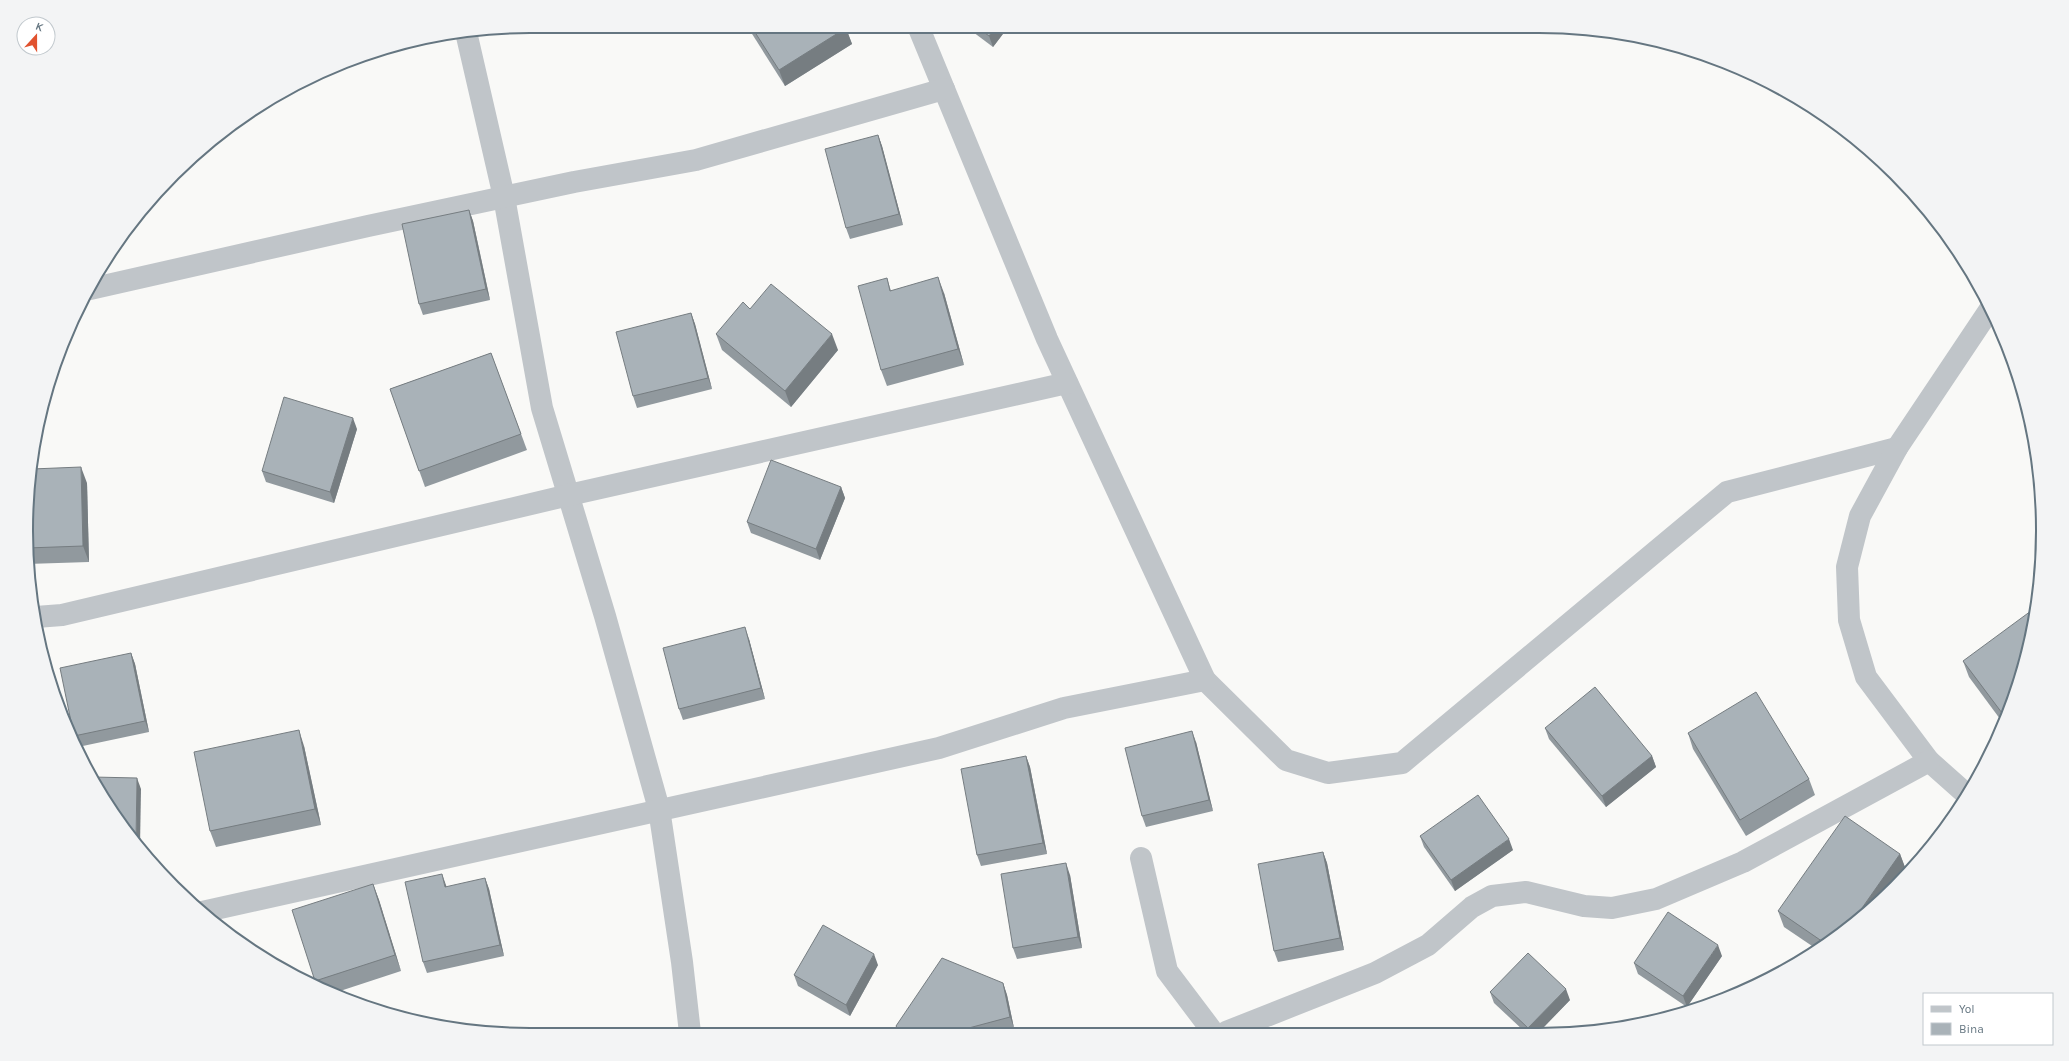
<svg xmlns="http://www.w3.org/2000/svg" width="2069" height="1061" viewBox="0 0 2069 1061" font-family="Karla,sans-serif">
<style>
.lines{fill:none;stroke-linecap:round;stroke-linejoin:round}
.minor{stroke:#c0c5c9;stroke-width:22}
.wall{fill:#91999e}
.shaded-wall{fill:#767d81}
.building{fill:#a9b2b8;stroke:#767d81}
.rim{fill:none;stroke:#657681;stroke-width:2}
</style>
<rect width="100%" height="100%" fill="#f9f9f7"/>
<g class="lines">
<g class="minor">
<polyline points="918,26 1047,339 1205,680 1286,760 1328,773 1402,763 1727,492 1897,448"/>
<polyline points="466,32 504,197 542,408 605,616 659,809 682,962 690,1033"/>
<polyline points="90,289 368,226 574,182 696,160 944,89"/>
<polyline points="36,617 62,615 569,495 1067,383"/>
<polyline points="1965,793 1929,761 1866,677 1849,620 1847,567 1860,516 1897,448 1990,309"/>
<polyline points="1141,858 1167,971 1213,1032"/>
<polyline points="202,912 939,748 1064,708 1205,680"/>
<polyline points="1226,1032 1375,973 1428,945 1472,907 1492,896 1526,892 1584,906 1612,908 1656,899 1743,862 1929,761"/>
</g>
</g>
<g class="wall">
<polygon points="747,26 845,26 852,44 785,86"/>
<polygon points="965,26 1009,26 993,47"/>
<polygon points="878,135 882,146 903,225 850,239 846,228"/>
<polygon points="469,210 473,221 490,300 423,315 419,304"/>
<polygon points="887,278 891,291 944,293 964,365 887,386 881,370"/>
<polygon points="750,309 838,350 791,407 722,350 716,334"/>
<polygon points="691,313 695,324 712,389 637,408 633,396"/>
<polygon points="491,353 527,450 425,487 390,389"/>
<polygon points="357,429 334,503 266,482 262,471"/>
<polygon points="87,483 89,562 27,564 27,497"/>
<polygon points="841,487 845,498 820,560 751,533 747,522"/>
<polygon points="749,639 765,699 683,720 679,709"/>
<polygon points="131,653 135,664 149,732 78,747 74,736"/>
<polygon points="1963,661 2026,661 2003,723 1969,677"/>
<polygon points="1545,728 1652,756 1656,767 1606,807 1549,739"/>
<polygon points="1688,733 1809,779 1815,795 1746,836 1693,749"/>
<polygon points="1196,742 1213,811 1146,827 1142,816"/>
<polygon points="304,746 321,825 216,847 210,831"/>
<polygon points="1026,756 1030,767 1047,854 981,866 977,855"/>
<polygon points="1420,836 1513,850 1455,891 1424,847"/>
<polygon points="1323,852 1327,863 1344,950 1278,962 1274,951"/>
<polygon points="1900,854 1906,870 1898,880 1819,950 1818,950 1784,927 1778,911"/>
<polygon points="1070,875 1082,948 1017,959 1013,948"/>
<polygon points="485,878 489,889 504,956 427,973 423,962"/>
<polygon points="373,884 379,900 401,971 334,993 317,986 315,981"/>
<polygon points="1722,956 1687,1007 1638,974 1634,963"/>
<polygon points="878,965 850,1016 798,986 794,975"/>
<polygon points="1003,983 1007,995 1014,1028 999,1032 898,1033 896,1026"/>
<polygon points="1490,992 1570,1000 1540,1031 1524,1031 1494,1003"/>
</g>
<g class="shaded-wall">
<polygon points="997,26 1009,26 993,47 989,36"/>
<polygon points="846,28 852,44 785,86 779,70"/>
<polygon points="878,135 882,146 903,225 899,214"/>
<polygon points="469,210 473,221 490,300 486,289"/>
<polygon points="938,277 944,293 964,365 958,349"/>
<polygon points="691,313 695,324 712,389 708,378"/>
<polygon points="832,334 838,350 791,407 785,391"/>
<polygon points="353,418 357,429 334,503 330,492"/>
<polygon points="81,467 87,483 89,562 83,546"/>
<polygon points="841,487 845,498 820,560 816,549"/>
<polygon points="745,627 749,639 765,699 761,688"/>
<polygon points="131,653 135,664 149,732 145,721"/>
<polygon points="299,730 304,746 321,825 315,809"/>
<polygon points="1192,731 1196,742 1213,811 1209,800"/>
<polygon points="1026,756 1030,767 1047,854 1043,843"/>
<polygon points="1652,756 1656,767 1606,807 1602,796"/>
<polygon points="137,778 141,789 140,846 136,841"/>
<polygon points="1509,839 1513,850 1455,891 1451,880"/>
<polygon points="1323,852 1327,863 1344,950 1340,938"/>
<polygon points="1900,854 1906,870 1898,880 1855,918"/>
<polygon points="1066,863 1070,875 1082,948 1078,937"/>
<polygon points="442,874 446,885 449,898 445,887"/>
<polygon points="485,878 489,889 504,956 500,945"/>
<polygon points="373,884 379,900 401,971 395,955"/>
<polygon points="1718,945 1722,956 1687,1007 1683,996"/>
<polygon points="874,954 878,965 850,1016 846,1005"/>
<polygon points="1003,983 1007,995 1014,1028 1010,1017"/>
<polygon points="1566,989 1570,1000 1540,1031 1529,1031 1528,1028"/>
</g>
<g class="building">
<polygon points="751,26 845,26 846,28 779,70"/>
<polygon points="976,26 997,26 989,36"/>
<polygon points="878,135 899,214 846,228 825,149"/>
<polygon points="469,210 486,289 419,304 402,224"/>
<polygon points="938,277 958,349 881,370 858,286 887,278 890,291"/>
<polygon points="771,284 832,334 785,391 716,334 743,302 750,309"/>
<polygon points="691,313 708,378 633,396 616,332"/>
<polygon points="491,353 521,434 419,471 390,389"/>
<polygon points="284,397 353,418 330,492 262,471"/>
<polygon points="771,460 841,487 816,549 747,522"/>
<polygon points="81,467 83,546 27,548 27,497 32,469"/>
<polygon points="2035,608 2026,661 2005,717 1963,661"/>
<polygon points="745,627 761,688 679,709 663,648"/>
<polygon points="131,653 145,721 74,736 60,668"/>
<polygon points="1595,687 1652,756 1602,796 1545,728"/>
<polygon points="1756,692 1809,779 1740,820 1688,733"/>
<polygon points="299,730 315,809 210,831 194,752"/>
<polygon points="1192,731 1209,800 1142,816 1125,748"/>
<polygon points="1026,756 1043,843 977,855 961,769"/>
<polygon points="93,777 137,778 136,841 111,811"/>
<polygon points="1478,795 1509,839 1451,880 1420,836"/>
<polygon points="1845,816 1900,854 1855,918 1826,944 1778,911"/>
<polygon points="1323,852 1340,938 1274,951 1258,864"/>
<polygon points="1066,863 1078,937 1013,948 1001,874"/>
<polygon points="442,874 445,887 485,878 500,945 423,962 405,882"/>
<polygon points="373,884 395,955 315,981 292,910"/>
<polygon points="1668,912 1718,945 1683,996 1634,963"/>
<polygon points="823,925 874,954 846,1005 794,975"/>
<polygon points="1528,953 1566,989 1528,1028 1490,992"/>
<polygon points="942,958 1003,983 1010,1017 950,1033 900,1033 896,1026"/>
</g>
<path d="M0 0H2069V1061H0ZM530 33H1539A497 497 0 0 1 2036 530V531A497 497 0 0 1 1539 1028H530A497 497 0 0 1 33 531V530A497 497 0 0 1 530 33Z" fill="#f3f4f5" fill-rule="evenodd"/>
<path class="rim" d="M530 33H1539A497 497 0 0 1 2036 530V531A497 497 0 0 1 1539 1028H530A497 497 0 0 1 33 531V530A497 497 0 0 1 530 33Z"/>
<rect x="1923" y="993" width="130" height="52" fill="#ffffff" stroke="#c1c8cd"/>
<rect x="1931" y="1006" width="20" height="6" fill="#c0c5c9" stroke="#c1c8cd"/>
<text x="1959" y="1013" font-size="12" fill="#657681">Yol</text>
<rect x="1931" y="1023" width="20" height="12" fill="#a9b2b8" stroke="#c1c8cd"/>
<text x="1959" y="1033" font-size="12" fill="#657681">Bina</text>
<g transform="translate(36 36) rotate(21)"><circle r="19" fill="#ffffff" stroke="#c1c8cd"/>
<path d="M0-3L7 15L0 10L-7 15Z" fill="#e1522f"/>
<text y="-6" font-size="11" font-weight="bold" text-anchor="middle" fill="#657681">K</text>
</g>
</svg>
